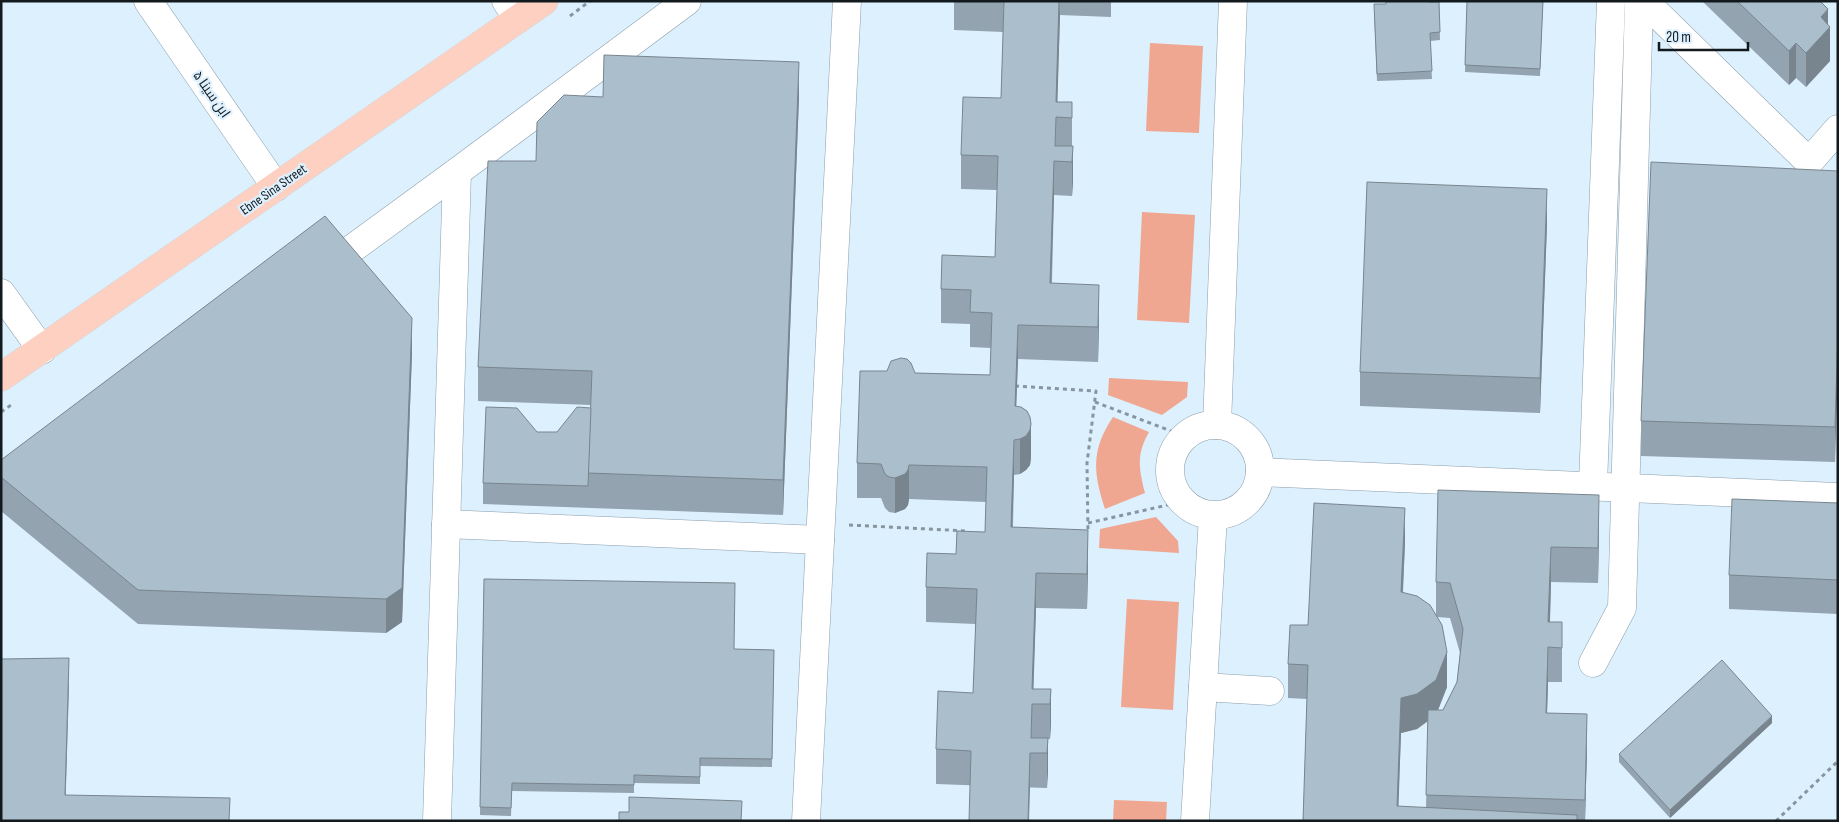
<svg xmlns="http://www.w3.org/2000/svg" width="1839" height="822" viewBox="0 0 1839 822" font-family="'Sofia Sans Condensed',Cairo,sans-serif">
<style>
.green{fill:#efa791}
.lines{fill:none;stroke-linecap:round;stroke-linejoin:round}
.minor-casing{stroke:#8b9da9;stroke-width:29}
.major-casing{stroke:#d5d6d6;stroke-width:29}
.path{stroke:#87959e;stroke-width:3;stroke-dasharray:4 4;stroke-linecap:butt}
.minor{stroke:#fff;stroke-width:28}
.major{stroke:#fed0c1;stroke-width:28}
.wall{fill:#93a3af;fill-rule:evenodd}
.shaded-wall{fill:#78858e}
.building{fill:#abbecb;stroke:#78858e}
.labels{text-anchor:middle;stroke-width:4.5;stroke-linejoin:round;paint-order:stroke}
.street-label{font-size:14px;fill:#131a1e;stroke:#ddf0fe}
</style>
<rect width="100%" height="100%" fill="#ddf0fe"/>
<g class="green">
<polygon points="1150,43 1203,46 1199,133 1146,131"/>
<polygon points="1142,212 1195,215 1189,323 1137,320"/>
<polygon points="1109,378 1188,382 1187,397 1162,415 1108,395"/>
<path d="M1113,417L1149,432C1136,455 1139,468 1145,493L1105,509C1093,472 1091,450 1113,417Z"/>
<polygon points="1156,517 1178,541 1179,553 1099,548 1100,529"/>
<polygon points="1127,599 1179,602 1173,710 1121,707"/>
<polygon points="1114,800 1167,802 1166,821 1113,821"/>
</g>
<g class="lines">
<g class="minor-casing">
<g id="minor">
<polyline points="148,1 276,187"/>
<polyline points="506,1 518,19"/>
<polyline points="1644,1 1809,162 1838,129"/>
<polyline points="323,270 457,172 687,1"/>
<polyline points="1,293 42,350"/>
<circle cx="1215" cy="470" r="45"/>
<polyline points="1217,425 1233,1"/>
<polyline points="1260,472 1838,497"/>
<polyline points="1593,485 1611,1"/>
<polyline points="446,524 820,540"/>
<polyline points="1593,663 1622,608 1639,1"/>
<polyline points="1203,687 1270,691"/>
<polyline points="437,821 457,172"/>
<polyline points="806,821 847,1"/>
<polyline points="1195,821 1213,516"/>
</g>
</g>
<g class="major-casing">
<polyline id="major" points="1,377 544,1"/>
</g>
<g class="path">
<polyline points="570,16 590,1"/>
<polyline points="1015,386 1096,391 1087,463 1088,532"/>
<polyline points="1095,402 1184,436"/>
<polyline points="1,412 11,405"/>
<polyline points="1088,523 1181,502"/>
<polyline points="849,525 967,531"/>
<polyline points="1776,821 1838,761"/>
</g>
<use href="#minor" class="minor"/>
<use href="#major" class="major"/>
</g>
<g class="wall">
<polygon points="954,1 1111,1 1111,17 1060,15 1057,102 1072,102 1072,146 1073,181 1072,196 1054,195 1052,283 1099,320 1098,362 1018,359 1016,406 1031,458 1030,465 1026,470 1020,474 1014,475 1013,527 1088,565 1087,609 1036,608 1033,689 1051,689 1051,724 1050,739 1048,739 1047,788 936,784 936,749 973,693 976,624 926,622 926,587 956,554 985,532 986,502 909,499 908,505 905,509 895,513 889,512 885,508 881,498 857,498 857,463 915,373 990,375 991,348 970,347 970,324 941,323 941,289 995,257 997,190 961,189 961,155 1001,98 1003,32 954,30"/>
<polygon points="1467,1 1543,1 1540,76 1465,72"/>
<polygon points="1702,1 1820,1 1828,25 1830,61 1806,87 1796,78 1789,85"/>
<polygon points="1429,2 1439,2 1440,40 1430,41 1432,79 1377,81 1374,12"/>
<polygon points="603,97 799,97 783,515 483,504 483,483 537,432 557,432 591,408 591,405 478,401 478,367 536,161"/>
<polygon points="1838,171 1835,462 1641,456 1641,421"/>
<polygon points="1547,224 1540,413 1360,406 1360,372"/>
<polygon points="412,353 402,622 386,633 138,624 1,511 1,460"/>
<polygon points="1838,503 1838,614 1729,609 1729,575"/>
<path d="M1599,529L1598,583L1551,582L1550,622H1562V682H1548L1547,713L1587,749L1585,821H1303L1307,699L1288,698V664L1308,625L1405,542L1403,593L1436,616V582ZM1437,617L1450,618L1460,653L1457,682L1443,710H1438L1447,687ZM1428,721L1426,808L1398,807L1401,733L1417,729Z"/>
<polygon points="484,579 734,649 774,650 772,767 700,766 700,784 634,783 634,793 512,791 511,816 480,815"/>
<polygon points="1772,723 1670,818 1619,762 1619,754"/>
</g>
<g class="shaded-wall">
<polygon points="1059,1 1060,15 1057,117 1056,102"/>
<polygon points="1828,9 1828,29 1830,27 1830,61 1806,87 1806,53 1821,17"/>
<polygon points="1796,43 1796,78 1789,85 1789,51"/>
<polygon points="799,62 799,97 783,515 783,480"/>
<polygon points="1073,146 1073,181 1072,196 1072,162"/>
<polygon points="1054,161 1054,195 1050,318 1050,283"/>
<polygon points="1547,189 1547,224 1540,413 1540,378"/>
<polygon points="1099,285 1099,320 1098,362 1098,327"/>
<polygon points="412,318 412,353 402,622 386,633 386,599"/>
<polygon points="1018,325 1018,359 1015,441 1015,406"/>
<polygon points="1838,330 1838,365 1835,462 1835,427"/>
<polygon points="1031,424 1031,458 1030,465 1026,470 1020,474 1020,439"/>
<polygon points="1014,440 1014,475 1011,562 1011,527"/>
<polygon points="909,465 909,499 908,505 905,509 895,513 895,478"/>
<polygon points="1599,495 1599,529 1598,583 1598,548"/>
<polygon points="1405,508 1405,542 1401,627 1401,592"/>
<polygon points="1088,530 1088,565 1087,609 1087,574"/>
<polygon points="1551,547 1551,582 1549,647 1548,622"/>
<polygon points="1036,573 1036,608 1033,704 1032,689"/>
<polygon points="1548,647 1548,682 1546,747 1546,713"/>
<polygon points="1447,652 1447,687 1436,715 1417,729 1401,733 1398,821 1397,806 1401,698"/>
<polygon points="69,658 69,685 65,821 65,795"/>
<polygon points="1051,689 1051,724 1050,739 1050,704"/>
<polygon points="1587,714 1587,749 1585,821 1585,800"/>
<polygon points="1772,716 1772,723 1670,818 1670,810"/>
<polygon points="1048,738 1048,773 1047,788 1047,753"/>
<polygon points="1030,753 1030,787 1029,821 1028,821"/>
</g>
<g class="building">
<polygon points="1004,1 1059,1 1056,102 1072,102 1072,118 1056,117 1055,146 1073,146 1072,162 1054,161 1050,283 1099,285 1098,327 1018,325 1015,406 1021,407 1027,411 1030,417 1031,424 1030,430 1026,436 1020,439 1014,440 1011,527 1088,530 1087,574 1036,573 1032,689 1051,689 1050,704 1032,704 1031,738 1048,738 1047,753 1030,753 1028,821 969,821 971,751 936,749 938,691 973,693 977,589 926,587 927,553 956,554 957,531 985,532 987,467 909,465 908,470 905,474 895,478 889,477 885,474 881,464 857,463 860,371 887,371 891,361 901,358 907,359 911,363 915,373 990,375 992,313 970,312 971,290 941,289 942,255 995,257 998,156 961,155 963,97 1001,98"/>
<polygon points="1386,1 1429,1 1429,2 1439,2 1440,32 1430,33 1432,71 1377,74 1374,4 1386,4"/>
<polygon points="1467,1 1543,1 1540,69 1465,65"/>
<polygon points="1737,1 1820,1 1828,9 1821,17 1830,27 1806,53 1796,43 1789,51"/>
<polygon points="604,55 799,62 783,480 588,473 592,371 478,367 488,161 536,161 537,122 564,95 603,97"/>
<polygon points="1651,162 1838,171 1838,330 1835,427 1641,421"/>
<polygon points="1367,182 1547,189 1540,378 1360,372"/>
<polygon points="325,216 412,318 402,588 386,599 138,590 1,477 1,460"/>
<polygon points="486,407 517,408 537,432 557,432 577,407 591,408 588,486 483,483"/>
<polygon points="1438,490 1599,495 1598,548 1551,547 1548,622 1562,622 1562,648 1548,647 1546,713 1587,714 1585,800 1426,795 1428,710 1443,710 1457,682 1463,629 1450,583 1436,582"/>
<polygon points="1732,499 1838,503 1838,580 1729,575"/>
<polygon points="1314,503 1405,508 1401,592 1417,596 1430,605 1442,625 1447,652 1436,680 1417,694 1401,698 1397,806 1577,815 1577,821 1303,821 1308,665 1288,664 1290,625 1308,625"/>
<polygon points="484,579 735,583 734,649 774,650 772,759 700,758 700,777 634,775 634,785 512,783 511,808 480,807"/>
<polygon points="69,658 65,795 230,798 229,821 1,821 1,659"/>
<polygon points="1722,660 1772,716 1670,810 1619,754"/>
<polygon points="629,797 742,801 741,821 619,821 619,812 629,812"/>
</g>
<g class="labels">
<g class="street-label">
<text transform="translate(212 94) rotate(55)" y="5">ابن سینا ۵</text>
<text transform="translate(273 189) rotate(-35)" y="5">Ebne Sina Street</text>
</g>
</g>
<rect width="1839" height="822" fill="none" stroke="#131a1e" stroke-width="5"/>
<path d="M1659 42v8h89v-8" fill="none" stroke="#131a1e" stroke-width="2.5"/>
<text x="1666" y="42" font-size="15" fill="#131a1e" stroke="#ddf0fe" stroke-width="4" paint-order="stroke">20 m</text>
</svg>
